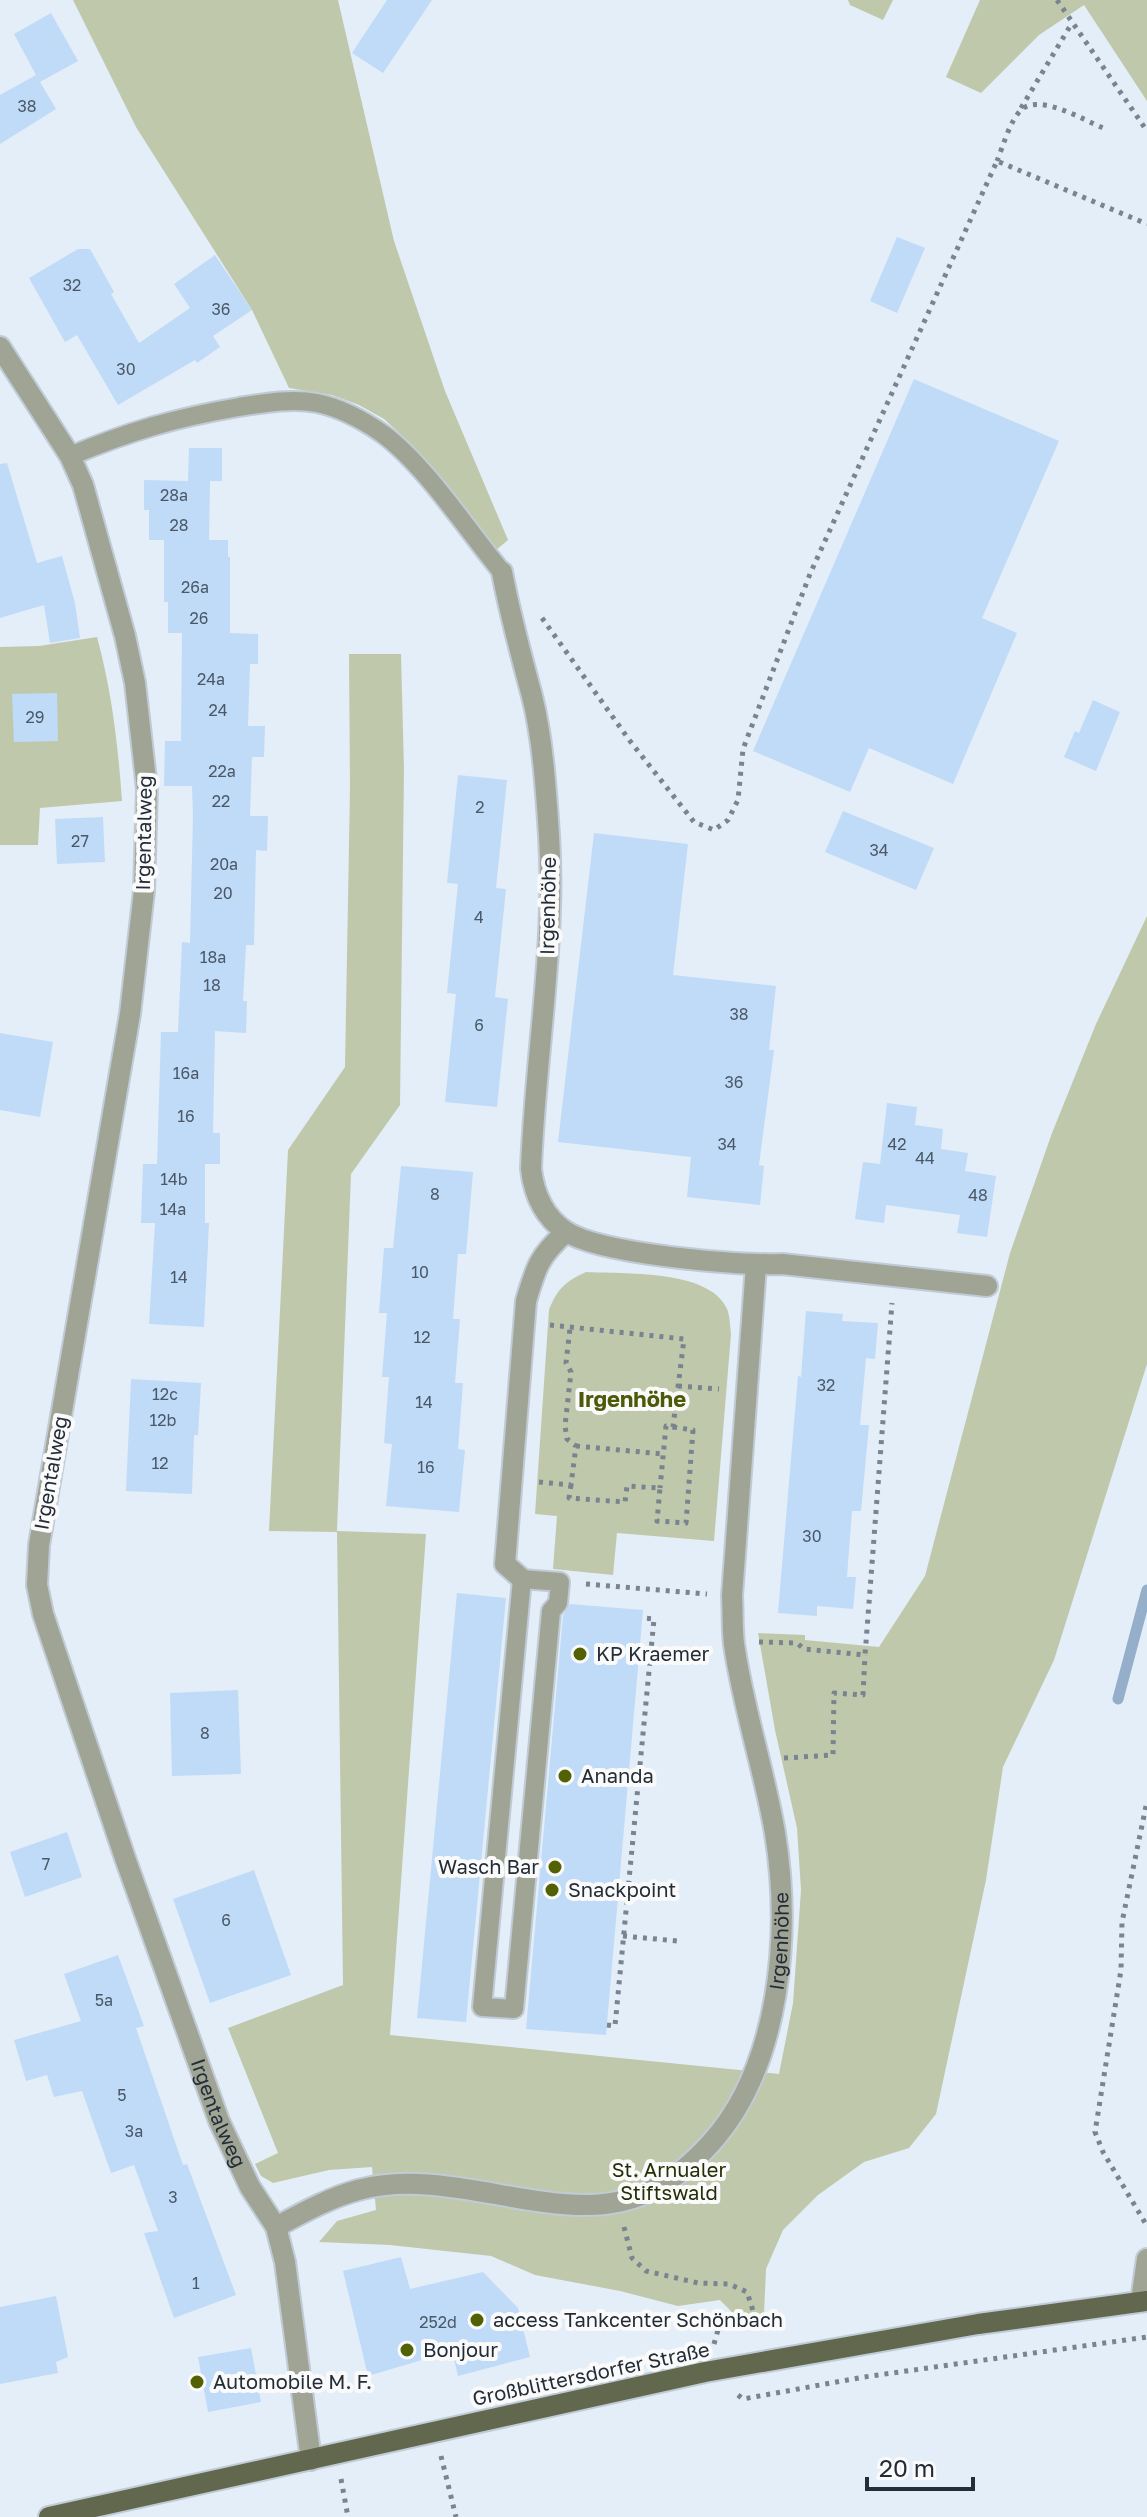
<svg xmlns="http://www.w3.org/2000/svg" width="1147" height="2517" viewBox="0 0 1147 2517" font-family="'Golos Text',sans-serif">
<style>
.green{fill:#c0c8ac}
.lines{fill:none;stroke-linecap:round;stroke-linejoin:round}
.stream{stroke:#95aec9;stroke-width:11}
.building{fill:#c0dbf7}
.service-casing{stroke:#c0cbd6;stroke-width:22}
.minor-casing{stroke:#c0cbd6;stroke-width:24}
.primary-casing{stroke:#c0cbd6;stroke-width:24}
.path{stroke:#7a848f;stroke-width:5;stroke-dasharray:4 6;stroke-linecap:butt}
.service{stroke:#a0a495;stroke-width:18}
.minor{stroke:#a0a495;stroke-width:20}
.primary{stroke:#61684e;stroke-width:20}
.poi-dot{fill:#516104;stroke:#fafafa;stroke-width:3}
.labels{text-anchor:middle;stroke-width:8;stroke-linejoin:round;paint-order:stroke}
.number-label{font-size:16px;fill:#4a5868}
.street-label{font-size:20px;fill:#232d38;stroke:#fafafa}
.poi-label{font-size:20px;fill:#232d38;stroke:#fafafa;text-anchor:start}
.park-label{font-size:20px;fill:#252e04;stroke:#fafafa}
.neighbourhood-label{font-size:22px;font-weight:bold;fill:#4b5908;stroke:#fafafa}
</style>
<rect width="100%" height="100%" fill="#e3eef9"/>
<g class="green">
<polygon points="73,0 338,0 394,241 445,391 508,540 496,550 409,442 384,419 359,405 332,395 289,388 252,310 136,127"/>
<polygon points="848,0 893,0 883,20 850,5"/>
<polygon points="980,0 1147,0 1147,101 1084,5 1039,35 981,93 946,77"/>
<path d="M97,637C112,692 118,745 122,801L40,808L38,845H0V647L39,646Z"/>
<polygon points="349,654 401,654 404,770 400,1105 351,1174 337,1531 426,1534 390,2035 779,2074 793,2003 801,1890 797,1828 775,1730 758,1633 805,1635 805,1640 879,1647 925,1576 1010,1253 1052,1133 1096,1024 1147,916 1147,1364 1054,1660 1003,1767 986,1880 936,2114 909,2148 864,2162 818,2195 783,2230 766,2269 764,2314 735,2323 731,2311 720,2300 678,2306 620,2291 535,2275 491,2256 390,2245 319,2242 337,2221 376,2210 372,2167 329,2170 273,2183 261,2176 255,2164 278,2153 228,2028 343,1985 337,1532 269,1531 288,1150 345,1067 350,787"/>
<path d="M586,1272C622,1274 710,1269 727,1309C730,1316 730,1326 731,1334L714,1541L617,1533L613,1575L553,1569L557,1516L535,1514L549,1310C557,1289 566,1281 586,1272Z"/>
</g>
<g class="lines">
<polyline class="stream" points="1118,1699 1147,1590"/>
</g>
<g class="building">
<polygon points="387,0 432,0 383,73 352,53"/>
<polygon points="51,13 78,61 40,82 56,109 0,144 0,95 36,75 14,34"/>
<polygon points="897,237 925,248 897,313 870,301"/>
<polygon points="78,249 90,249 114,292 111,294 139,343 190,308 174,284 215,255 252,310 213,336 220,347 197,363 195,360 118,405 77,335 65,342 29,278"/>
<polygon points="914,379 1059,441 982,618 1017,633 953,784 869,748 850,792 753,751"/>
<polygon points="189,448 222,448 222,481 204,481 210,481 209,540 228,540 228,557 230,557 230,633 258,634 258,664 250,664 248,726 265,726 264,757 252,757 250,816 268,816 267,851 256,850 254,945 246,945 243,1001 247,1001 246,1033 215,1031 213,1133 220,1133 220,1164 205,1164 205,1223 209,1223 204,1327 149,1324 155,1223 141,1223 143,1164 157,1164 161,1032 178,1032 182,942 190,943 193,815 192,786 164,786 165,741 181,741 182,633 168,633 168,602 164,602 164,540 149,540 149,510 144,510 144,480 188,481"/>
<polygon points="7,463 37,563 62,556 75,603 80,638 50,643 44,605 0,618 0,464"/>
<polygon points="57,693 58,741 14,742 12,694"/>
<polygon points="1093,700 1120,712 1096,771 1064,757 1075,731 1079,733"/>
<polygon points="458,775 507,780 496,888 506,889 495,997 508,999 497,1107 445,1102 456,994 447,993 458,884 447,883"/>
<polygon points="843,811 934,848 916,890 825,852"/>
<polygon points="103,817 105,862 57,864 55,819"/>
<polygon points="594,833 688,844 673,975 776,986 769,1050 774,1050 759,1165 764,1166 760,1205 687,1197 691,1157 558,1142"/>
<polygon points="0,1033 53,1042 40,1117 0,1110"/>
<polygon points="887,1103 917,1107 915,1125 943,1129 941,1149 968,1153 965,1171 996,1176 987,1237 957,1233 960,1215 886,1205 884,1223 855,1219 863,1162 880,1164"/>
<polygon points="401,1166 473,1172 466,1254 458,1254 453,1319 460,1319 455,1383 463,1383 458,1449 465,1450 459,1512 386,1506 392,1444 384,1443 389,1377 382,1377 387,1313 379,1313 384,1248 393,1248"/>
<polygon points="806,1311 843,1314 842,1321 878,1323 875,1359 866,1358 860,1425 869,1425 861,1511 852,1511 847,1577 856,1577 853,1609 817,1606 817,1616 778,1613 798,1376 801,1377"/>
<polygon points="131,1379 201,1383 198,1435 194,1435 192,1494 126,1491"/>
<polygon points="457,1593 506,1598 466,2022 417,2018"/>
<polygon points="570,1604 643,1610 606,2035 526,2029 563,1616"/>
<polygon points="238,1690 241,1774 172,1776 170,1693"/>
<polygon points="67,1832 82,1877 25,1897 10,1852"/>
<polygon points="254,1870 291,1975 210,2003 173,1899"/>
<polygon points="118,1955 144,2026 136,2028 183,2165 187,2164 236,2295 174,2318 144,2233 158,2231 134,2165 111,2173 82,2091 54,2097 47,2075 26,2081 14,2040 81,2021 64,1974"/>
<polygon points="401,2257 410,2289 483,2272 518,2308 530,2357 458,2376 452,2351 368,2376 343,2271"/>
<polygon points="56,2296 68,2357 56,2362 58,2373 0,2384 0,2307"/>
<polygon points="251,2348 261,2402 208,2412 198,2357"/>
</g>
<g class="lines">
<g class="service-casing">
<g id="service">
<path d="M70,456C130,431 175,418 239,407C264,403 292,398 317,403C341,408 363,420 383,434C425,465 468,531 502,572"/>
<polygon points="522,1579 560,1582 558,1603 551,1611 514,2009 482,2007"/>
</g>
</g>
<g class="minor-casing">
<g id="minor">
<path id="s1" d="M0,347L70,456L83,485L125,636L135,683L147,789L144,891L130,1014L39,1545L37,1585L43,1614L125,1858L219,2121L250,2187L276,2227L285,2262L311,2460"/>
<path d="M502,572C510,615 521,655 532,696C543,740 546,790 549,835C556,946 535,1058 531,1169C534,1194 543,1216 565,1231C599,1254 739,1266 782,1264L987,1286"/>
<path d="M522,1579L505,1564L526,1301C536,1267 539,1256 566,1232"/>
<path id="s2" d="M276,2227C302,2213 329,2198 358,2190C432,2170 512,2205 586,2205C640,2205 675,2182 711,2143C781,2065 791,1933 775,1833C764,1769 743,1708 734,1644C732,1628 733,1612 732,1596L756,1265"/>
<polyline points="1141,2301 1147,2259"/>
</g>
</g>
<g class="primary-casing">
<polyline id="primary" points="49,2517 705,2372 978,2324 1147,2301"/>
</g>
<g class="path">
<polyline points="1057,0 1147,131"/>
<polyline points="1021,108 1072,23"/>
<path d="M997,161C1003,146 1010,121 1021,110C1039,93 1084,120 1103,128"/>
<polyline points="542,618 630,741 694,822 714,830 728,820 738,800 743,749 810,574 997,161 1147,224"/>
<polyline points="550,1325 684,1339 673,1427 666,1426 660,1488"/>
<polyline points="678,1386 719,1389"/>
<polyline points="576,1446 663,1454"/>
<polyline points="539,1482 571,1485 576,1446 567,1439 565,1426 571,1372 566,1363 570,1328"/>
<polyline points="571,1485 569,1498 625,1502 627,1486 660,1488 657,1521 686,1523 693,1430 673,1427"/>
<polyline points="586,1584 707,1594"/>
<polyline points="759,1642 797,1643 804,1649 865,1655 892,1303"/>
<polyline points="784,1758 833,1755 834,1693 863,1695 865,1655"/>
<polyline points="1146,1806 1122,1922 1121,1970 1095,2132 1103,2152 1147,2226"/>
<polyline points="623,1936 678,1941"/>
<polyline points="607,2025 615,2026 654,1619 643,1618"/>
<polyline points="624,2227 632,2258 646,2271 698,2283 729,2284 747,2292 755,2317"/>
<polyline points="714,2344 718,2330"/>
<polyline points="738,2395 743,2399 864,2377 1147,2337"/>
<polyline points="441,2456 456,2517"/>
<polyline points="341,2479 348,2517"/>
</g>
<use href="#service" class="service"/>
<use href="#minor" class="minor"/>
<use href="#primary" class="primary"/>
</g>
<g class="poi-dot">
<circle cx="580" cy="1654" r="8"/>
<circle cx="565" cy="1776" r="8"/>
<circle cx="555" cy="1867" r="8"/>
<circle cx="552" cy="1890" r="8"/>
<circle cx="477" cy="2320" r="8"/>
<circle cx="407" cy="2350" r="8"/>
<circle cx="197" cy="2382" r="8"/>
</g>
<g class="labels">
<g class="number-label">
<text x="27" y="112">38</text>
<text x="72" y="291">32</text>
<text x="221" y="315">36</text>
<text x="126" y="375">30</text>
<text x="174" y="501">28a</text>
<text x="179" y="531">28</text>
<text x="195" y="593">26a</text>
<text x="199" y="624">26</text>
<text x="211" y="685">24a</text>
<text x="218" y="716">24</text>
<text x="35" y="723">29</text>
<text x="222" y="777">22a</text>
<text x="221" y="807">22</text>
<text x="480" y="813">2</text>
<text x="80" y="847">27</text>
<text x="879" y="856">34</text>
<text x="224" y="870">20a</text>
<text x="223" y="899">20</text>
<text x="479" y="923">4</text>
<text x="213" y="963">18a</text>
<text x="212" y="991">18</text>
<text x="739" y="1020">38</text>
<text x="479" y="1031">6</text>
<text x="186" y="1079">16a</text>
<text x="734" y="1088">36</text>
<text x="186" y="1122">16</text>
<text x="727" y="1150">34</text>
<text x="897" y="1150">42</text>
<text x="925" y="1164">44</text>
<text x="174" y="1185">14b</text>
<text x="435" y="1200">8</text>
<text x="978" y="1201">48</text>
<text x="173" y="1215">14a</text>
<text x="420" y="1278">10</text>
<text x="179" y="1283">14</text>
<text x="422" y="1343">12</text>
<text x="826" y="1391">32</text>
<text x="165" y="1400">12c</text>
<text x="424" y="1408">14</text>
<text x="163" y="1426">12b</text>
<text x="160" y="1469">12</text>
<text x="426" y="1473">16</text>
<text x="812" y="1542">30</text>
<text x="205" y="1739">8</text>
<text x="46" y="1870">7</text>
<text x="226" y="1926">6</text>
<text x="104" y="2006">5a</text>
<text x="122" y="2101">5</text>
<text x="134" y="2137">3a</text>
<text x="173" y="2203">3</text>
<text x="196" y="2289">1</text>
<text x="438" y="2328">252d</text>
</g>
<g class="street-label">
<text transform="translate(144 833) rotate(-89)" y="7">Irgentalweg</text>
<text transform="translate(548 906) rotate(-89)" y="7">Irgenhöhe</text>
<text transform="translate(51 1473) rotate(-80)" y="7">Irgentalweg</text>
<text dy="7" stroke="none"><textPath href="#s2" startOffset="682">Irgenhöhe</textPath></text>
<text dy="7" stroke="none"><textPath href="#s1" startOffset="1836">Irgentalweg</textPath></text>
<text transform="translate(591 2374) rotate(-12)" y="7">Großblittersdorfer Straße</text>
</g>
<g class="poi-label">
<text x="596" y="1661">KP Kraemer</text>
<text x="581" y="1783">Ananda</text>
<text x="539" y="1874" text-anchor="end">Wasch Bar</text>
<text x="568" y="1897">Snackpoint</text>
<text x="493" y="2327">access Tankcenter Schönbach</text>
<text x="423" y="2357">Bonjour</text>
<text x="213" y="2389">Automobile M. F.</text>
</g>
<g class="park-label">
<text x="669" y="2177">St. Arnualer<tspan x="669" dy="23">Stiftswald</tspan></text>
</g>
<g class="neighbourhood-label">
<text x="632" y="1407">Irgenhöhe</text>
</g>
</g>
<path d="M867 2477v12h106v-12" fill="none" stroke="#232d38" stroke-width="4"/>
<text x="879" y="2477" font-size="24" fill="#232d38" stroke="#fafafa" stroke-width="6" paint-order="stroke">20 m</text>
</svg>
